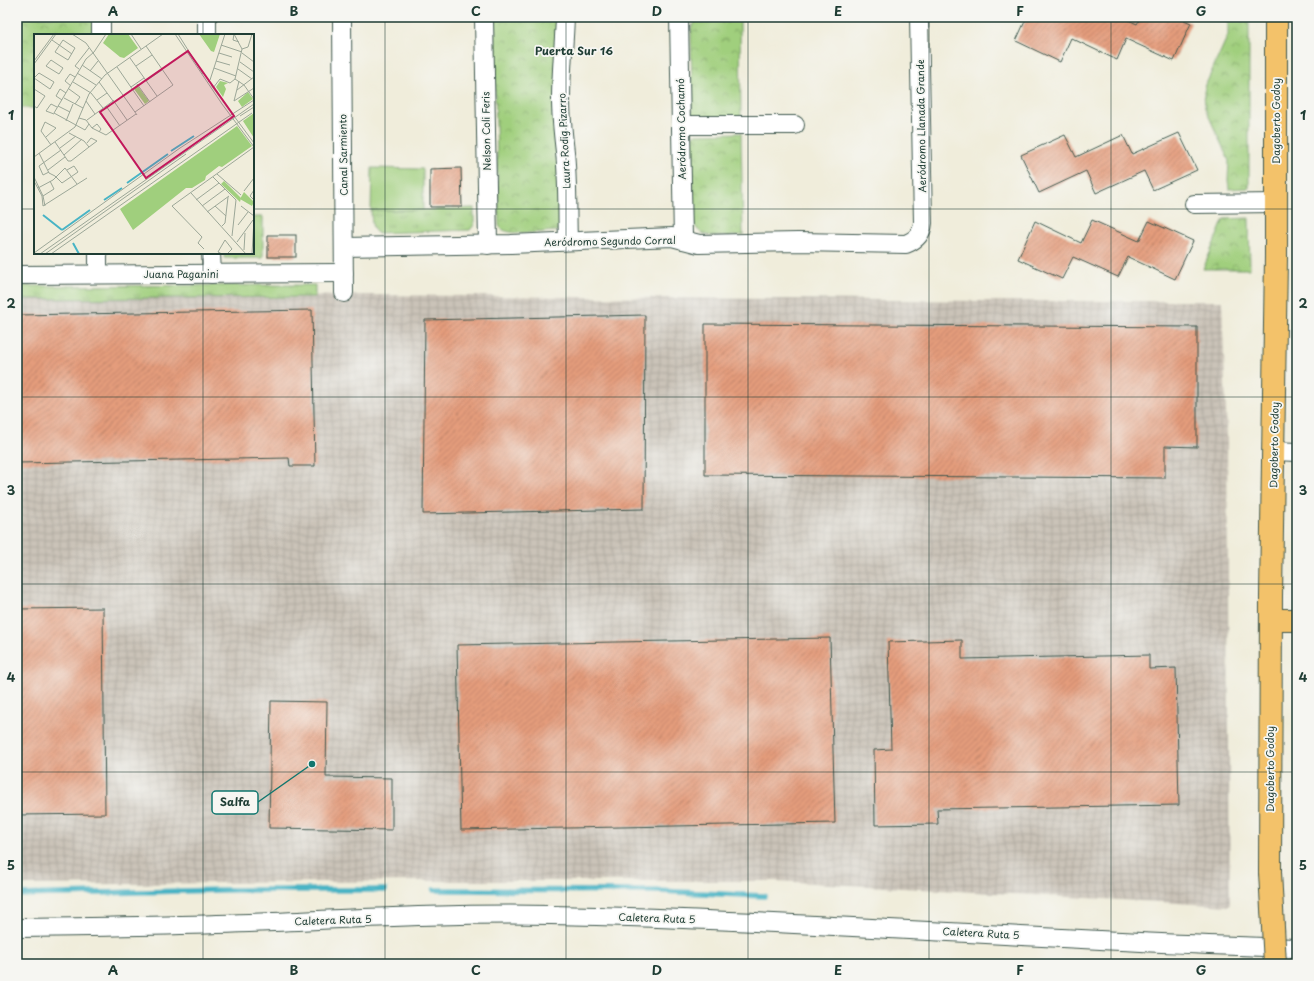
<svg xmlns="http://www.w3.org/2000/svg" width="1314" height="981" viewBox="0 0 1314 981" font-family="'Playpen Sans',sans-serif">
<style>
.industrial{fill:url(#industrial-grid)}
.grass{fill:url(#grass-tufts);stroke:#608658}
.park{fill:url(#park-crowns);stroke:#608658}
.garden{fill:#a0cf7d;stroke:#608658}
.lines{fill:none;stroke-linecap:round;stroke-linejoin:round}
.stream{stroke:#48b4c5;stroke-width:5.5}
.building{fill:url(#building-hatch)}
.minor-casing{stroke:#3e574d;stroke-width:20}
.major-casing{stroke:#3e574d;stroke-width:24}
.minor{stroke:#fff;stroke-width:18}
.major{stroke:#f3c26a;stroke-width:22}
.major-bridge-casing{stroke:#3e574d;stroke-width:24;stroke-linecap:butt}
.major-bridge{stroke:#f3c26a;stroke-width:22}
.grid{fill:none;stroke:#1f3d34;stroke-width:1;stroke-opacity:0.55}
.labels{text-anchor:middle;stroke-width:3.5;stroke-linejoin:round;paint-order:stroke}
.street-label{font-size:10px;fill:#1f3d34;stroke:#f6f6f2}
.neighbourhood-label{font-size:11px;font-weight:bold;fill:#1f3d34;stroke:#f6f6f2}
.inset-river{fill:none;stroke:#48b4c5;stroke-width:2}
.inset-road{fill:none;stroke:#9ca798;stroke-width:1}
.view{fill:#c2185b;fill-opacity:0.15;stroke:#c2185b;stroke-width:2}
.inset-edge{fill:none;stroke:#1f3d34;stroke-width:2}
.leader{fill:none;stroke:#0f766e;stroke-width:1.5}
.callout-dot{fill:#0f766e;stroke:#f6f6f2;stroke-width:1.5}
.callout{fill:#f6f6f2;stroke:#0f766e;stroke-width:1.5}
.callout-label{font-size:11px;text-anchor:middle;font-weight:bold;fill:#1f3d34}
.neatline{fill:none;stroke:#1f3d34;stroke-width:1.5}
.grid-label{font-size:13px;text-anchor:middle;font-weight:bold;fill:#1f3d34}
</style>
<defs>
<pattern id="industrial-grid" width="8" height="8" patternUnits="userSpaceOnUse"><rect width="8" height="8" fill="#cac3b8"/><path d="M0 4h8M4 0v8" fill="none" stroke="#ada89f"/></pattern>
<pattern id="grass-tufts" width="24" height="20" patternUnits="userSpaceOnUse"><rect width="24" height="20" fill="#a0cf7d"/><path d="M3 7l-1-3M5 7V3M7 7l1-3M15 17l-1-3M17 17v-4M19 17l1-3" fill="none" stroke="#82a967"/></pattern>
<pattern id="park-crowns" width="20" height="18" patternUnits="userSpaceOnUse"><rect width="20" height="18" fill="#a0cf7d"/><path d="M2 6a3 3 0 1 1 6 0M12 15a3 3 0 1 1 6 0" fill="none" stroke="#82a967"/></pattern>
<pattern id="building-hatch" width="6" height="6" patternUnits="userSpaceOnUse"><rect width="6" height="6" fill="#e49c7b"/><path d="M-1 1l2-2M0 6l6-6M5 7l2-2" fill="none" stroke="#b88066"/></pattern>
</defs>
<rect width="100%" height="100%" fill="#f6f6f2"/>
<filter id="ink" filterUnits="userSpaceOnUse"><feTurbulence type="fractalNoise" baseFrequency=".025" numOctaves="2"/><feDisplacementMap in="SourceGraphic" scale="8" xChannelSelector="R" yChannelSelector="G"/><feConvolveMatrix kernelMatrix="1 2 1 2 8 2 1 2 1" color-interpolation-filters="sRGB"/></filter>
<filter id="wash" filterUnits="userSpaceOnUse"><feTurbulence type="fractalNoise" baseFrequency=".012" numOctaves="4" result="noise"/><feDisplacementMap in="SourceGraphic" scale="16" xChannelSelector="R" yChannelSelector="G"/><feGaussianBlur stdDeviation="0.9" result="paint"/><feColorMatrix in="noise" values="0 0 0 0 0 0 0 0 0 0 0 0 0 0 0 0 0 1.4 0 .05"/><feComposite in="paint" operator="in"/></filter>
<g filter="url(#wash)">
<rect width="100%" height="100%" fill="#f0eddb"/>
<polygon class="industrial" points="368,295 984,301 1222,301 1227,437 1230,906 776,881 420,881 17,885 17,299"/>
<g class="grass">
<path d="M474,208V225L470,230L377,233C370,228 372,218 371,210H423Z"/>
<polygon points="315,285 315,297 17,299 17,286"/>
</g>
<g class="park">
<polygon points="17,17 95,17 95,35 35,35 35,108 17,108"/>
<path d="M495,17H559L562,230L558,231C545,231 505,238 499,226L494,56Z"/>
<polygon points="1228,17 1249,17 1249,188 1229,189 1228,180 1229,161 1205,108 1204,92 1206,84 1228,35"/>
<polygon points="703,18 740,20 741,121 695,118 692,115 691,28 696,21"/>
<path d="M741,133L743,235C726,236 699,242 693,221L692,141L693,136L696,134Z"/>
<polygon points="1249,218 1250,269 1203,269 1224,219"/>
</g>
<g class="garden">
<polygon points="372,168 423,169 423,210 371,210"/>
<polygon points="253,217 263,217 263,258 224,258 224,253 253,253"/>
</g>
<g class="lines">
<g class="stream">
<polyline points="434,890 659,891 764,896"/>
<polyline points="17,895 223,890 385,890"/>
</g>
</g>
<g id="blocks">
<g class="building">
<polygon points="1027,17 1122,17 1137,24 1141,17 1177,17 1191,23 1174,61 1126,39 1117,60 1071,38 1060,62 1016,41"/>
<polygon points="1179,133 1197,170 1153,190 1144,171 1096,193 1086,171 1039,193 1021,155 1065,135 1076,157 1123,135 1132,154"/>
<polygon points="461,168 462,207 430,207 430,169"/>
<polygon points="1092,220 1139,241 1149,221 1193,241 1175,279 1128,257 1118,277 1073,257 1062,279 1018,259 1035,221 1081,243"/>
<rect x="268" y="235" width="28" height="22"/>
<polygon points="312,310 315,466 290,466 289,458 17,463 17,315"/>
<polygon points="645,315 644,509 423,514 425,320"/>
<polygon points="705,324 1197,327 1197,447 1165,446 1165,478 705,475"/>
<polygon points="103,608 105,814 17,815 17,609"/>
<polygon points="830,638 835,823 461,830 457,645"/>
<polygon points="962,640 962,659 1149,655 1149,669 1176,668 1179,805 937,809 938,824 875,825 874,750 891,749 888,642"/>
<polygon points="271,701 327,702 326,777 392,778 392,830 269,828"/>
</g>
</g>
</g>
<g filter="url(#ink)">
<use href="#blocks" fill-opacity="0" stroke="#3e574d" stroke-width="1"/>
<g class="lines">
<g class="minor-casing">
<g id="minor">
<polyline points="207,17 207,35"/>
<polyline points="342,17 344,293"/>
<polyline points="484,17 488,245"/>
<path d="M565,17C564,45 561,72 561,100C561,118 563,134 565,152C568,182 567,212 568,241"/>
<polyline points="679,17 683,240"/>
<polyline points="101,35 101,17"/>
<polyline points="681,125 795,125"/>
<polyline points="1194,204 1276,203"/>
<path d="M344,247L511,244L672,237L699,244L798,242L906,244C916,240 922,234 923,223L919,17"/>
<polyline points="211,253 212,274"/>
<polyline points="98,274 98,253"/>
<polyline points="17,275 344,273"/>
<polyline points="1274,451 1297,452"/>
<path d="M17,928C94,927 172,926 249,923C349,919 450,913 551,915C800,920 1048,941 1297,948"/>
</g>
</g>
<g class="major-casing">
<g id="major">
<polyline points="1271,620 1297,620"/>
<polyline points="1270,872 1271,596 1276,256 1276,17"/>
</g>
</g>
<use href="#minor" class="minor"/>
<use href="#major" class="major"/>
<g class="major-bridge-casing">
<polyline id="major-bridge" points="1270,872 1275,964"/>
</g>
<use href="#major-bridge" class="major-bridge"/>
</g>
</g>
<path class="grid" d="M203,17V35M385,17V964M566,17V964M748,17V964M929,17V964M1111,17V964M17,209H35M253,209H1297M203,253V964M17,397H1297M17,584H1297M17,772H1297"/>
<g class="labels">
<g class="street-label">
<text transform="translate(1276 121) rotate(-90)" y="4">Dagoberto Godoy</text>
<text transform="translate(921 126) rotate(-91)" y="4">Aeródromo Llanada Grande</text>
<text transform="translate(681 129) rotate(-91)" y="4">Aeródromo Cochamó</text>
<text transform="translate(486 131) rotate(-91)" y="4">Nelson Coli Feris</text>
<text transform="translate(564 141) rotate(-93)" y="4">Laura Rodig Pizarro</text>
<text transform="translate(343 155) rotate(-91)" y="4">Canal Sarmiento</text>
<text transform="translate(610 241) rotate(-1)" y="4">Aeródromo Segundo Corral</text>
<text x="181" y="278">Juana Paganini</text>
<text transform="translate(1274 445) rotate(-89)" y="4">Dagoberto Godoy</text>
<text transform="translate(1270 769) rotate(-90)" y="4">Dagoberto Godoy</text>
<text transform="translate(657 918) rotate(2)" y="4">Caletera Ruta 5</text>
<text transform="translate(333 920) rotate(-2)" y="4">Caletera Ruta 5</text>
<text transform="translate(981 933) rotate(3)" y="4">Caletera Ruta 5</text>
</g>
<g class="neighbourhood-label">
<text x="574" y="55">Puerta Sur 16</text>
</g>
</g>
<g transform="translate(34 34)">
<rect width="220" height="220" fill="#f0eddb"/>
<path d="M75,0H94L104,14L90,24L86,23L69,9ZM165,0H186L180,18L177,17ZM186,47L194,49L190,51L192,55L189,63L182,53ZM220,79V104L209,87ZM203,92L218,112L188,133L185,132L172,142L171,146L158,154H152L99,196L86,175ZM210,158L220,168L218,172L206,165Z" fill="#a0cf7d"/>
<path d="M103,51L115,67L111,70L100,55ZM214,58L219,65L208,73L204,67ZM190,147L207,164L206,168L187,150Z" fill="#a0cf7d"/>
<path class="inset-river" d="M137,117L160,102M93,149L134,120M70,166L88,154M9,181L28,196M28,196L56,176M39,209L45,220"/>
<path class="inset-road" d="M38,0L52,9L103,81M97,0L107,15M141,0L188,70L220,113M144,0L169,40M200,0L208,15M200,0L199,6L205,8M18,6L38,20M29,6L41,14L34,26L21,18ZM187,11L208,18M185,19L198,23M208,19L220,28M96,24L123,62M17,26L29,34L25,40L12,32ZM0,27L20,0M182,27L196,31M206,28L220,38M0,30L22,0M48,31L68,45M102,32L118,21M83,33L110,72M180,34L202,42M45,35L41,32L55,14M204,35L218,45M56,37L64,27M43,39L62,51M0,44L5,39L20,48L16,55L0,44M201,45L210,51L220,65M112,47L128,36M39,48L57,59L69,74M173,49L176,46L191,0M103,50L116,68M177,51L220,109M37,52L31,47L36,40L41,43M97,53L110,44M179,54L186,45L196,49L201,45L208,15L214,13L218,0M0,55L11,62L3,74L0,72M35,55L46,63L41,70M203,56L220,43M30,64L49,74M28,66L22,62L26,55L32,59M63,66L73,59M79,66L93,86M52,67L61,80M200,67L220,54M200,67L205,47M24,72L36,78M72,72L86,92M65,78L79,97M101,78L139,51L112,12M20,80L12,77L17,70L23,73M206,82L220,73M45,84L52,86L58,94L72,101L102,80M53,86L79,67L65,48M32,87L39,70M55,90L51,96L20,79L52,25L60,18L72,0M58,94L63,90L67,95L65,98M12,103L22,94L11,88L7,97L17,111M21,108L34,127H37L55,113L50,107L35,99M53,109L57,104L63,107L55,113M26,114L42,102M5,119L15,139L21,142M30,121L48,105M0,123L41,93L55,60L71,41L129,0M14,136L31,123M15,138L9,141L5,132L27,116M183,140L207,161M21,142L28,149L44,138L40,132L33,136M0,143L9,162L11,172M179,143L202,166L198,202M0,147L8,162L9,172L53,144M4,154L19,146L31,134L43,150M220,156L216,162L220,166M210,157L220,144M157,159L212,220M9,162L20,155L16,147M162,166L185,149M168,172L191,155M181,172L192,182M207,172L220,182M173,178L195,162M204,191L214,178M188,192L191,189L194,163M203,208L219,186M170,215L164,209L168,203L138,172L220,113M210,216L211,199M0,219L146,114L220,66M6,220L220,70M11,220L152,120M17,220L218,79M188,220L184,218L191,206L198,215L193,220M218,220L220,185"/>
<path class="view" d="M154,17L200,82L112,144L66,78Z"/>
<rect width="220" height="220" class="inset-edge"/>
</g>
<path class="leader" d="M312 764L258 802"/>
<circle class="callout-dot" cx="312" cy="764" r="4"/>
<rect class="callout" x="212" y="791" width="46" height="23" rx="4"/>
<g class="callout-label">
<text x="235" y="806">Salfa</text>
</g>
<rect width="1314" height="981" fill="none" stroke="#f6f6f2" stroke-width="44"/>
<rect x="22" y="22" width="1270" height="937" class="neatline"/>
<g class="grid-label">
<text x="113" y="16">A</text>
<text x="294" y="16">B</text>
<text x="476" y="16">C</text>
<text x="657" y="16">D</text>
<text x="838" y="16">E</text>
<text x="1020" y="16">F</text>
<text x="1201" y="16">G</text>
<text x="11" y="120">1</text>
<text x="1303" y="120">1</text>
<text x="11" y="308">2</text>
<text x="1303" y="308">2</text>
<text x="11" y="495">3</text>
<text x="1303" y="495">3</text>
<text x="11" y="682">4</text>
<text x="1303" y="682">4</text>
<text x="11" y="870">5</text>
<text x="1303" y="870">5</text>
<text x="113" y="975">A</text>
<text x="294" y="975">B</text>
<text x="476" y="975">C</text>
<text x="657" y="975">D</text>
<text x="838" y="975">E</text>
<text x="1020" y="975">F</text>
<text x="1201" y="975">G</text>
</g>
</svg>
